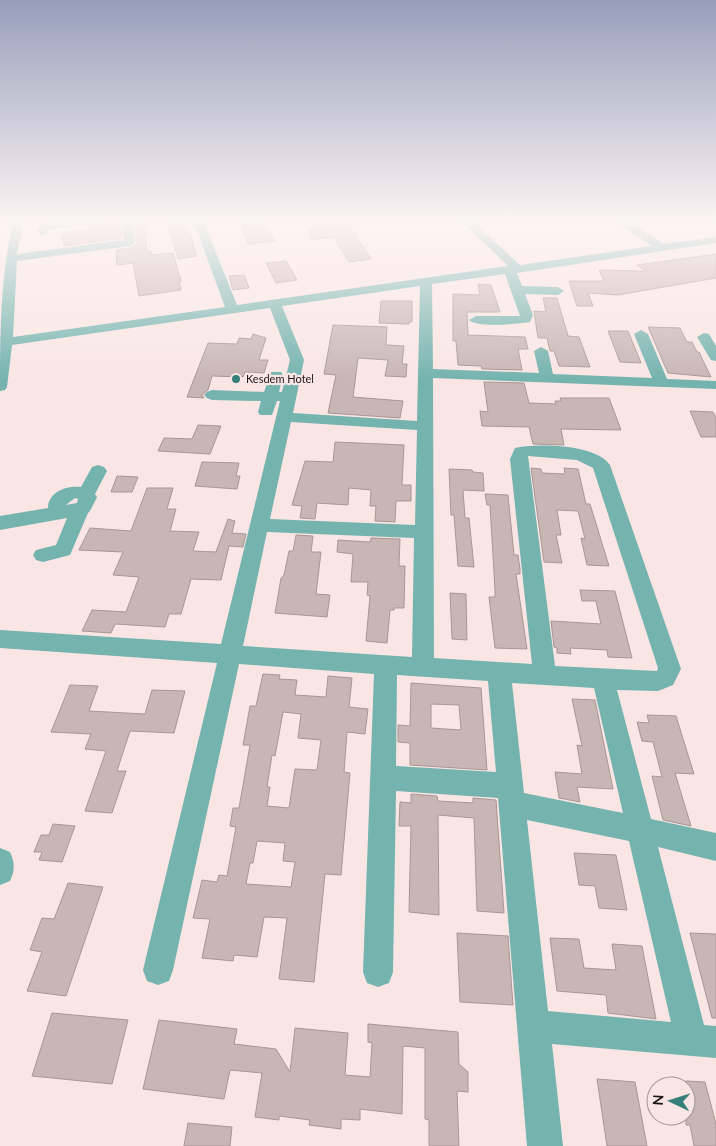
<svg xmlns="http://www.w3.org/2000/svg" width="716" height="1146" viewBox="0 0 716 1146" font-family="Lato,sans-serif">
<style>
.building{fill:#c8b6b4;stroke:#a79694;fill-rule:evenodd}
.lines{fill:none;stroke-linecap:round;stroke-linejoin:round}
.minor{fill:#74b3ae;fill-rule:evenodd}
.poi-dot{fill:#377f7a;stroke:#f9e6e4;stroke-width:2}
.labels{text-anchor:middle;stroke-width:4.5;stroke-linejoin:round;paint-order:stroke}
.far-poi-label{font-size:11px;fill:#1d1716;stroke:#f9e6e4;text-anchor:start}
</style>
<rect width="100%" height="100%" fill="#f9e6e4"/>
<g class="building">
<polygon points="130,220 143,220 147,251 151,251 152,255 173,253 181,281 179,282 181,290 139,296 133,263 117,265 116,250 130,248 137,244 134,225"/>
<polygon points="167,220 185,220 197,256 178,259"/>
<polygon points="240,220 263,220 275,241 248,244"/>
<polygon points="349,225 371,259 349,262 334,237 310,240 309,230"/>
<polygon points="120,226 122,238 64,246 62,235 68,234 67,232"/>
<polygon points="716,254 716,278 618,295 588,293 593,306 577,306 569,281 604,281 599,270 647,271 637,265"/>
<polygon points="286,261 297,280 276,283 266,263"/>
<polygon points="244,275 249,288 233,290 229,276"/>
<polygon points="478,284 491,285 500,312 467,312 468,335 525,337 528,349 518,349 522,370 482,369 481,366 458,365 456,341 453,341 453,294 480,295"/>
<polygon points="543,298 557,298 568,336 579,337 590,367 559,366 554,351 550,351 547,338 538,338 534,311 546,312"/>
<polygon points="381,301 412,301 412,322 409,322 409,324 379,323"/>
<polygon points="333,325 387,327 386,345 404,346 402,364 407,364 406,377 385,376 388,360 358,358 353,397 403,401 400,418 328,413 336,375 324,374"/>
<polygon points="648,327 680,328 687,342 692,342 697,352 699,352 711,377 668,373"/>
<polygon points="608,331 628,331 641,363 620,362"/>
<polygon points="253,334 266,338 259,360 268,360 264,373 245,372 243,377 212,376 208,390 202,395 204,398 187,397 208,343 237,344 239,338 251,339"/>
<polygon points="484,382 524,383 529,403 556,404 555,401 561,401 560,398 609,398 621,430 561,429 564,445 533,444 529,427 482,426 480,411 488,412"/>
<polygon points="690,411 713,412 716,418 716,437 701,437"/>
<polygon points="198,425 221,426 210,454 158,451 164,438 192,439"/>
<polygon points="335,442 404,445 402,485 411,485 411,501 396,501 395,522 375,521 376,506 370,506 371,490 349,488 348,505 317,503 315,519 300,518 302,506 292,505 305,461 333,462"/>
<polygon points="202,462 239,463 236,476 240,476 237,489 195,486"/>
<polygon points="531,468 541,469 542,473 565,474 564,468 578,469 586,504 590,504 609,566 587,565 581,538 585,539 578,511 557,510 561,535 556,535 562,563 544,562"/>
<polygon points="449,469 472,470 473,472 483,473 484,491 463,490 465,518 469,518 474,567 458,566 454,515 451,515"/>
<polygon points="117,476 138,477 132,492 111,492"/>
<polygon points="147,488 173,488 167,509 176,509 170,531 199,532 193,551 216,552 228,519 235,521 232,533 246,534 243,547 229,546 221,580 191,579 181,614 169,614 165,627 115,624 111,633 82,631 92,610 126,612 139,577 113,575 123,552 79,550 90,528 131,531"/>
<polygon points="485,494 508,495 514,555 518,555 520,569 520,574 516,574 527,649 495,648 489,597 495,597 495,590 490,505 487,505"/>
<polygon points="296,535 313,536 311,552 321,552 316,594 330,595 327,617 275,613 281,578 284,575 289,551 293,551"/>
<polygon points="371,538 400,539 399,566 405,566 404,608 394,608 394,610 390,610 387,643 366,641 370,596 367,595 368,582 351,582 353,554 337,552 338,540 370,542"/>
<polygon points="580,590 615,591 632,658 608,657 607,650 570,648 571,654 557,653 557,648 554,647 551,621 601,624 596,601 582,601"/>
<polygon points="450,593 466,594 467,640 452,639"/>
<path d="M263,674L280,675L279,679L297,680L295,695L326,697L328,676L352,678L349,707L368,709L365,734L347,732L344,772L350,773L341,875L325,874L314,982L279,979L287,918L264,917L257,957L234,955L233,961L202,958L210,919L193,918L202,880L217,882L219,875L227,876L236,827L230,826L233,808H239L250,745H243L250,706H256ZM283,712L301,714L298,738L321,740L317,770L295,769L289,808L267,806L270,787H267L272,755L275,756ZM257,841L285,843L283,861L295,862L291,887L246,884L250,863H253Z"/>
<path d="M411,683L481,688L487,770L410,765V743L398,742V725L410,726ZM431,704L459,705L461,730L431,728Z"/>
<polygon points="70,685 98,686 89,711 145,714 152,690 185,691 174,733 130,731 117,771 126,771 112,813 85,811 106,751 85,749 91,734 51,732"/>
<polygon points="572,699 595,700 613,789 577,787 580,802 559,798 555,772 582,774 577,745 582,746"/>
<polygon points="647,715 676,716 694,774 675,773 691,826 663,820 652,776 662,777 653,742 642,741 637,722 649,723"/>
<polygon points="411,794 437,796 438,801 473,803 473,798 496,800 504,913 477,911 474,818 438,815 439,915 409,912 411,826 399,826 400,802 411,803"/>
<polygon points="53,824 75,826 62,862 39,860 42,852 34,852 41,835 49,835"/>
<polygon points="574,853 616,855 627,910 599,908 595,886 579,885"/>
<polygon points="68,883 103,887 66,996 27,991 42,952 30,950 42,918 54,919"/>
<polygon points="457,933 508,936 513,1005 460,1002"/>
<polygon points="690,933 716,934 716,1018 712,1018"/>
<polygon points="550,938 579,939 584,968 616,970 612,944 642,946 656,1019 608,1013 606,995 557,991"/>
<polygon points="52,1013 128,1020 112,1084 32,1076"/>
<polygon points="159,1020 237,1029 234,1044 276,1049 290,1072 295,1028 348,1033 345,1075 370,1077 372,1043 368,1042 368,1024 458,1032 459,1064 468,1072 468,1092 457,1091 459,1146 429,1146 429,1120 425,1119 425,1048 403,1046 402,1114 360,1109 360,1120 341,1119 341,1129 309,1125 310,1120 279,1116 279,1120 255,1117 262,1073 230,1070 224,1099 143,1089"/>
<polygon points="597,1079 635,1082 647,1146 607,1146"/>
<polygon points="686,1081 705,1082 716,1124 716,1146 694,1146 690,1125 686,1125"/>
<polygon points="188,1123 232,1127 230,1146 184,1146"/>
</g>
<g class="lines">
<g class="minor">
<path d="M14,220H24L17,254L124,240L122,225L127,222L132,225L135,243L130,246L17,261L13,337L225,307L193,220H203L237,305L508,266L460,220H471L520,265L652,246L618,223L617,220H628L664,244L716,237V243L517,273L522,286L558,287L564,291L558,295L525,294L533,315L530,322C519,324 476,328 469,320L476,316H520L505,274L432,284L433,369L539,373L534,351L541,347L548,351L553,374L652,378L634,334L641,330L648,334L667,379L716,381V389L433,378L434,658L532,664L510,459L515,448C537,443 596,444 610,465L681,669L673,685L658,691L617,690L651,819L716,833V861L658,847L704,1025L716,1026V1058L552,1044L563,1146H527L498,798L396,791L393,972L389,983L378,987L367,983L363,972L374,674L239,664L173,970L169,981L158,985L147,981L143,970L217,663L0,648V630L221,644L280,401H277L272,415H260L258,412L261,401L212,400L207,398L204,395L207,392L212,390L264,392L271,372H281L283,375L279,392H282L290,360L270,308L12,345L7,387L5,390L0,391C0,334 0,275 14,220ZM420,286L417,421L293,413L304,360L282,306ZM291,422L417,430L415,525L270,519ZM528,456L577,460L593,468L658,668L657,671L555,666ZM267,532L414,538L412,657L243,646ZM397,675L488,681L496,772L396,766ZM512,683L594,688L623,813L524,793ZM527,820L629,841L671,1022L548,1011Z"/>
<polygon points="72,220 104,220 99,223 50,229 46,234 42,235 37,232 40,226 44,224"/>
<polygon points="704,333 709,334 716,346 716,361 711,360 697,337"/>
<path d="M98,465L104,467L107,471L95,494L97,497L90,511L88,513L70,555L43,562L36,560L33,555L36,550L56,545L67,518L0,530V516L48,508C48,492 67,485 81,487L92,467ZM75,498L78,499L77,503L66,505Z"/>
<path d="M0,848L10,852C15,863 15,870 10,881L0,885Z"/>
</g>
</g>
<linearGradient id="sky" x2="0" y2="1"><stop stop-color="#989ebb"/><stop offset="0.58" stop-color="#fcf4f3"/><stop offset="1" stop-color="#fcf4f3" stop-opacity="0"/></linearGradient>
<rect width="716" height="380" fill="url(#sky)"/>
<circle class="poi-dot" cx="236" cy="379" r="5"/>
<g class="labels">
<g class="far-poi-label">
<text x="246" y="383">Kesdem Hotel</text>
</g>
</g>
<g transform="translate(671 1101) rotate(274)"><circle r="24" fill="#f9e6e4" stroke="#a19392"/>
<path d="M0-4L9 19L0 12L-9 19Z" fill="#377f7a"/>
<text y="-8" font-size="14" font-weight="bold" text-anchor="middle" fill="#1d1716">N</text>
</g>
</svg>
